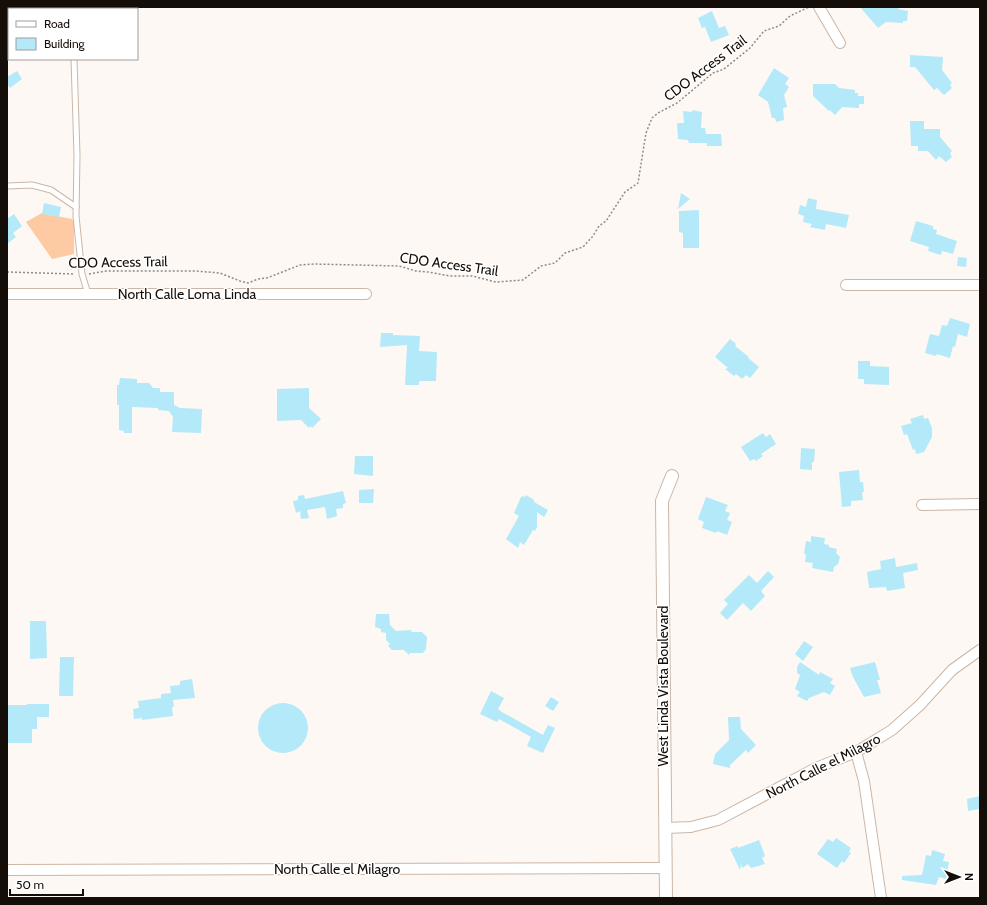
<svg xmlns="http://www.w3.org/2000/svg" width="987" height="905" viewBox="0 0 987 905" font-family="Cabin,sans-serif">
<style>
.green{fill:#fecaa3}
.building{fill:#b4e9f9}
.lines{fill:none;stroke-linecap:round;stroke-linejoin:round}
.service-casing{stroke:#ccb6a5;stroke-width:7}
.minor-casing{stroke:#ccb6a5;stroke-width:12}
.tertiary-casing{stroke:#ccb6a5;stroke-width:14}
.path{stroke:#918a86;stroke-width:1.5;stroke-dasharray:2 2;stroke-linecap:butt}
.service{stroke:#fff;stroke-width:5}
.minor{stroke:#fff;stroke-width:10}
.tertiary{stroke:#fff;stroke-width:12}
.labels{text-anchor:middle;stroke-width:3;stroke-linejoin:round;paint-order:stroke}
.street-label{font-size:14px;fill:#150d08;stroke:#fff}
</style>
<rect width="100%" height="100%" fill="#fdf8f4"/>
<polygon class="green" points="42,213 72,219 74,222 74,254 52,259 26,222"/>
<g class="building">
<polygon points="860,7 899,7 898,9 908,11 907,21 903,21 903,23 886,22 878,28"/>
<polygon points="712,11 719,28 725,26 729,35 711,42 705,27 702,28 698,18"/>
<polygon points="910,55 943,57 942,70 952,83 950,85 952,88 944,95 937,88 934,90 915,67 910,67"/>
<polygon points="774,68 789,78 785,84 789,87 784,95 787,107 783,108 784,120 776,122 775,118 772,118 768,102 758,95"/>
<polygon points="17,71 22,79 10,88 7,84 7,77"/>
<polygon points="813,84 835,84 839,88 855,90 855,93 858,93 858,96 864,96 864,104 859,104 859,108 842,107 835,115 830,110 829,111 813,96"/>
<polygon points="692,110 702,112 701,128 705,128 706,134 721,134 722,146 707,146 707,143 689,143 688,140 678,139 677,123 684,123 683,111 692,112"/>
<polygon points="910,121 924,121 924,129 940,129 940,137 952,151 950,153 952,157 946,162 939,156 936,160 928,151 918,151 918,146 911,146"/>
<polygon points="681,193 690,199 678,209"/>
<polygon points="808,198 817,200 816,209 849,215 846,228 826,224 825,230 810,227 812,224 803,222 804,216 798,214 800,205 806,207"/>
<polygon points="44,203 61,207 59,217 42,214"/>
<polygon points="699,210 699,248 683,248 683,233 679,232 679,211"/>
<polygon points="14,214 22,226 13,233 16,237 7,244 7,219"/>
<polygon points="916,221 933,226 933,229 937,230 936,234 957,241 953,254 942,251 941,255 928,251 929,247 910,241"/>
<polygon points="958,257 967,258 966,267 957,266"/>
<polygon points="950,318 970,324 967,337 958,334 955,347 953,346 950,358 937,354 936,356 925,353 930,334 939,336 942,325 947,326"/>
<polygon points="381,333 393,333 393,335 420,336 419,351 437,352 436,381 419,381 419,385 405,385 407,345 380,347"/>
<polygon points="730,339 736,344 735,346 749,357 748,358 759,367 750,378 746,375 742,379 736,374 734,376 725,369 728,368 715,357"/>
<polygon points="858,361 870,361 870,366 889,367 889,385 864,384 864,379 858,379"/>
<polygon points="120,378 137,379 137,383 149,383 153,388 160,388 160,392 174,392 174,405 180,408 202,409 201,433 172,432 173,417 169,411 158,410 158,408 132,407 132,433 124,433 124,431 119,430 119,405 117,405 117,385 119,385"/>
<polygon points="309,388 309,408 321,419 312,428 310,426 309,428 301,420 277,421 277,389"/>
<polygon points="923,415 924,419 928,418 932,428 932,437 924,452 916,454 915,449 913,450 907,434 904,435 901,426 912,423 910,419"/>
<polygon points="763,433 766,437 770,434 776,444 761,454 763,456 756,461 754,459 750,461 741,447"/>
<polygon points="801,448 815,449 814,462 812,462 812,470 800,469"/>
<polygon points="355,456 373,456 373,476 354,474"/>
<polygon points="859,470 860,482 863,482 864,492 862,492 863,500 851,501 851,506 842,507 839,472"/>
<polygon points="374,489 373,503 359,503 359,490"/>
<polygon points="343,491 346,503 343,504 343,508 336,509 337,516 327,519 325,507 307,510 309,518 301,519 300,511 296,513 293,501 298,500 298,496 304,495 305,499"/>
<polygon points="526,495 534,500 534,502 548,510 544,517 537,512 537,527 535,531 533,530 524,545 520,542 518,548 506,539 519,516 514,513 520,499 522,496 525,497"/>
<polygon points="706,497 728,505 725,511 730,513 727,520 732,522 727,535 717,531 716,533 702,528 704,522 698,519"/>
<polygon points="811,536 825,538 824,544 829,545 829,547 837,549 836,553 840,557 838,564 834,567 833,572 812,568 813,563 805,562 806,554 804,554 806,541 811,542"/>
<polygon points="895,558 896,567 917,563 918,570 903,573 905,588 887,591 886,587 869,588 867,572 881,569 880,561"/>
<polygon points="768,571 774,577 761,591 765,596 751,611 743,603 727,620 720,613 728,604 724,600 749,575 757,583"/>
<polygon points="376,614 389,614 390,625 396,631 412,630 411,632 422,632 427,637 426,649 423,653 410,653 409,655 404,650 392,650 388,646 390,644 386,640 386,633 381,632 381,629 375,627"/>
<polygon points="30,621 46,621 47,658 30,659"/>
<polygon points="804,641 813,647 803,661 795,654"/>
<polygon points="60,657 74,657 73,696 59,696"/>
<polygon points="800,662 819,675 820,672 833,679 830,683 835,686 830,695 824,692 809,698 807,701 797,696 800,692 795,689 800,675 797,673 797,667"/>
<polygon points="875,662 880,680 877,680 881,693 864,697 853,677 850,668"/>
<polygon points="192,679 195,698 173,700 174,707 172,707 173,716 142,720 142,718 134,719 133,709 139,708 138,701 161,698 161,694 171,693 170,686 180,685 180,681"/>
<polygon points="491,691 504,698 498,709 502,712 543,735 548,725 555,728 543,753 527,746 531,737 499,719 497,722 480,714"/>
<polygon points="551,697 559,702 553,711 545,706"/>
<circle cx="283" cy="728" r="25"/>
<polygon points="27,704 49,704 49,717 37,717 37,729 32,729 32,743 7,743 7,708 8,708 8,705 27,705"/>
<polygon points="728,717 740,717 741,729 756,745 748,753 746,750 730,765 730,768 713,764 715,754 729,740"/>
<polygon points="980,796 979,809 968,811 967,799"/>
<polygon points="836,838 851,848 849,852 851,853 844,863 842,861 837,868 817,854 828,839 833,842"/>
<polygon points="759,840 765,856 762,858 765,864 751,868 748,864 742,868 741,864 740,870 730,849 738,846 738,848"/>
<polygon points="932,850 945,854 943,861 949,862 946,879 939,877 936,885 902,880 902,876 922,875 926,855 931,856"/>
</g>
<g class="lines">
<g class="service-casing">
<g id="service">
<polyline points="73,7 73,9"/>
<polyline points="74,59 77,155 76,216 82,274 88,294"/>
<polyline points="7,186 32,185 51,190 76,207"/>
</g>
</g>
<g class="minor-casing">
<g id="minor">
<polyline points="819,7 840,43"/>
<polyline points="846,285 980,285"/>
<polyline points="7,294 366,294"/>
<polyline points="922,505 980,504"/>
<polyline points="856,752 864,781 881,898"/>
<polyline points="665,828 691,827 718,820 816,768 856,752 892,730 920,705 952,670 980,650"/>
<polyline points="7,870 666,868"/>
</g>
</g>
<g class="tertiary-casing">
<polyline id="tertiary" points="666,898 662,501 672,476"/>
</g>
<g class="path">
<polyline points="7,272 75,274"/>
<polyline points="89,274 106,271 196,271 220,273 240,281 248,283 258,279 267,278 300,265 314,264 399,266 416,271 428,272 450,276 472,276 496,282 523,280 541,266 555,263 565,253 583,247 593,236 599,226 606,221 625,192 638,183 646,133 652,118 658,113 677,103 713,73 724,69 750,48 764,31 779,26 790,16 809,7"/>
</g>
<use href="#service" class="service"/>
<use href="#minor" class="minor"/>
<use href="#tertiary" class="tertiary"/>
</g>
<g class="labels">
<g class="street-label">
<text transform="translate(705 68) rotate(-37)" y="5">CDO Access Trail</text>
<text transform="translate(118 262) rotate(-1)" y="5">CDO Access Trail</text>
<text transform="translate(449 264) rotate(8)" y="5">CDO Access Trail</text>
<text x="187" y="299">North Calle Loma Linda</text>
<text transform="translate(663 686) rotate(-90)" y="5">West Linda Vista Boulevard</text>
<text transform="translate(823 766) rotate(-27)" y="5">North Calle el Milagro</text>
<text x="337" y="874">North Calle el Milagro</text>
</g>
</g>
<rect width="987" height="905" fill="none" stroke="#150d08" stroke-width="16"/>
<rect x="8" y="8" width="130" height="52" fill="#ffffff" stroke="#a19e9c"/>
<rect x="16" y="21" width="20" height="6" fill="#ffffff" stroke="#a19e9c"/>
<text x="44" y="28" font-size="12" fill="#150d08">Road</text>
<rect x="16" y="38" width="20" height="12" fill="#b4e9f9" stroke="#a19e9c"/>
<text x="44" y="48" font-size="12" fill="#150d08">Building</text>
<g transform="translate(959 877) rotate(90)" stroke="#ffffff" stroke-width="3" paint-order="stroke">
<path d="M0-3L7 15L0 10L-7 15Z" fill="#150d08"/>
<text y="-6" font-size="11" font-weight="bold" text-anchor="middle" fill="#150d08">N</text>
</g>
<path d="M10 889v6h73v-6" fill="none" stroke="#150d08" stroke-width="2"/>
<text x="16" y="889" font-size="12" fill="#150d08" stroke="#ffffff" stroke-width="3" paint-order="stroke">50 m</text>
</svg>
